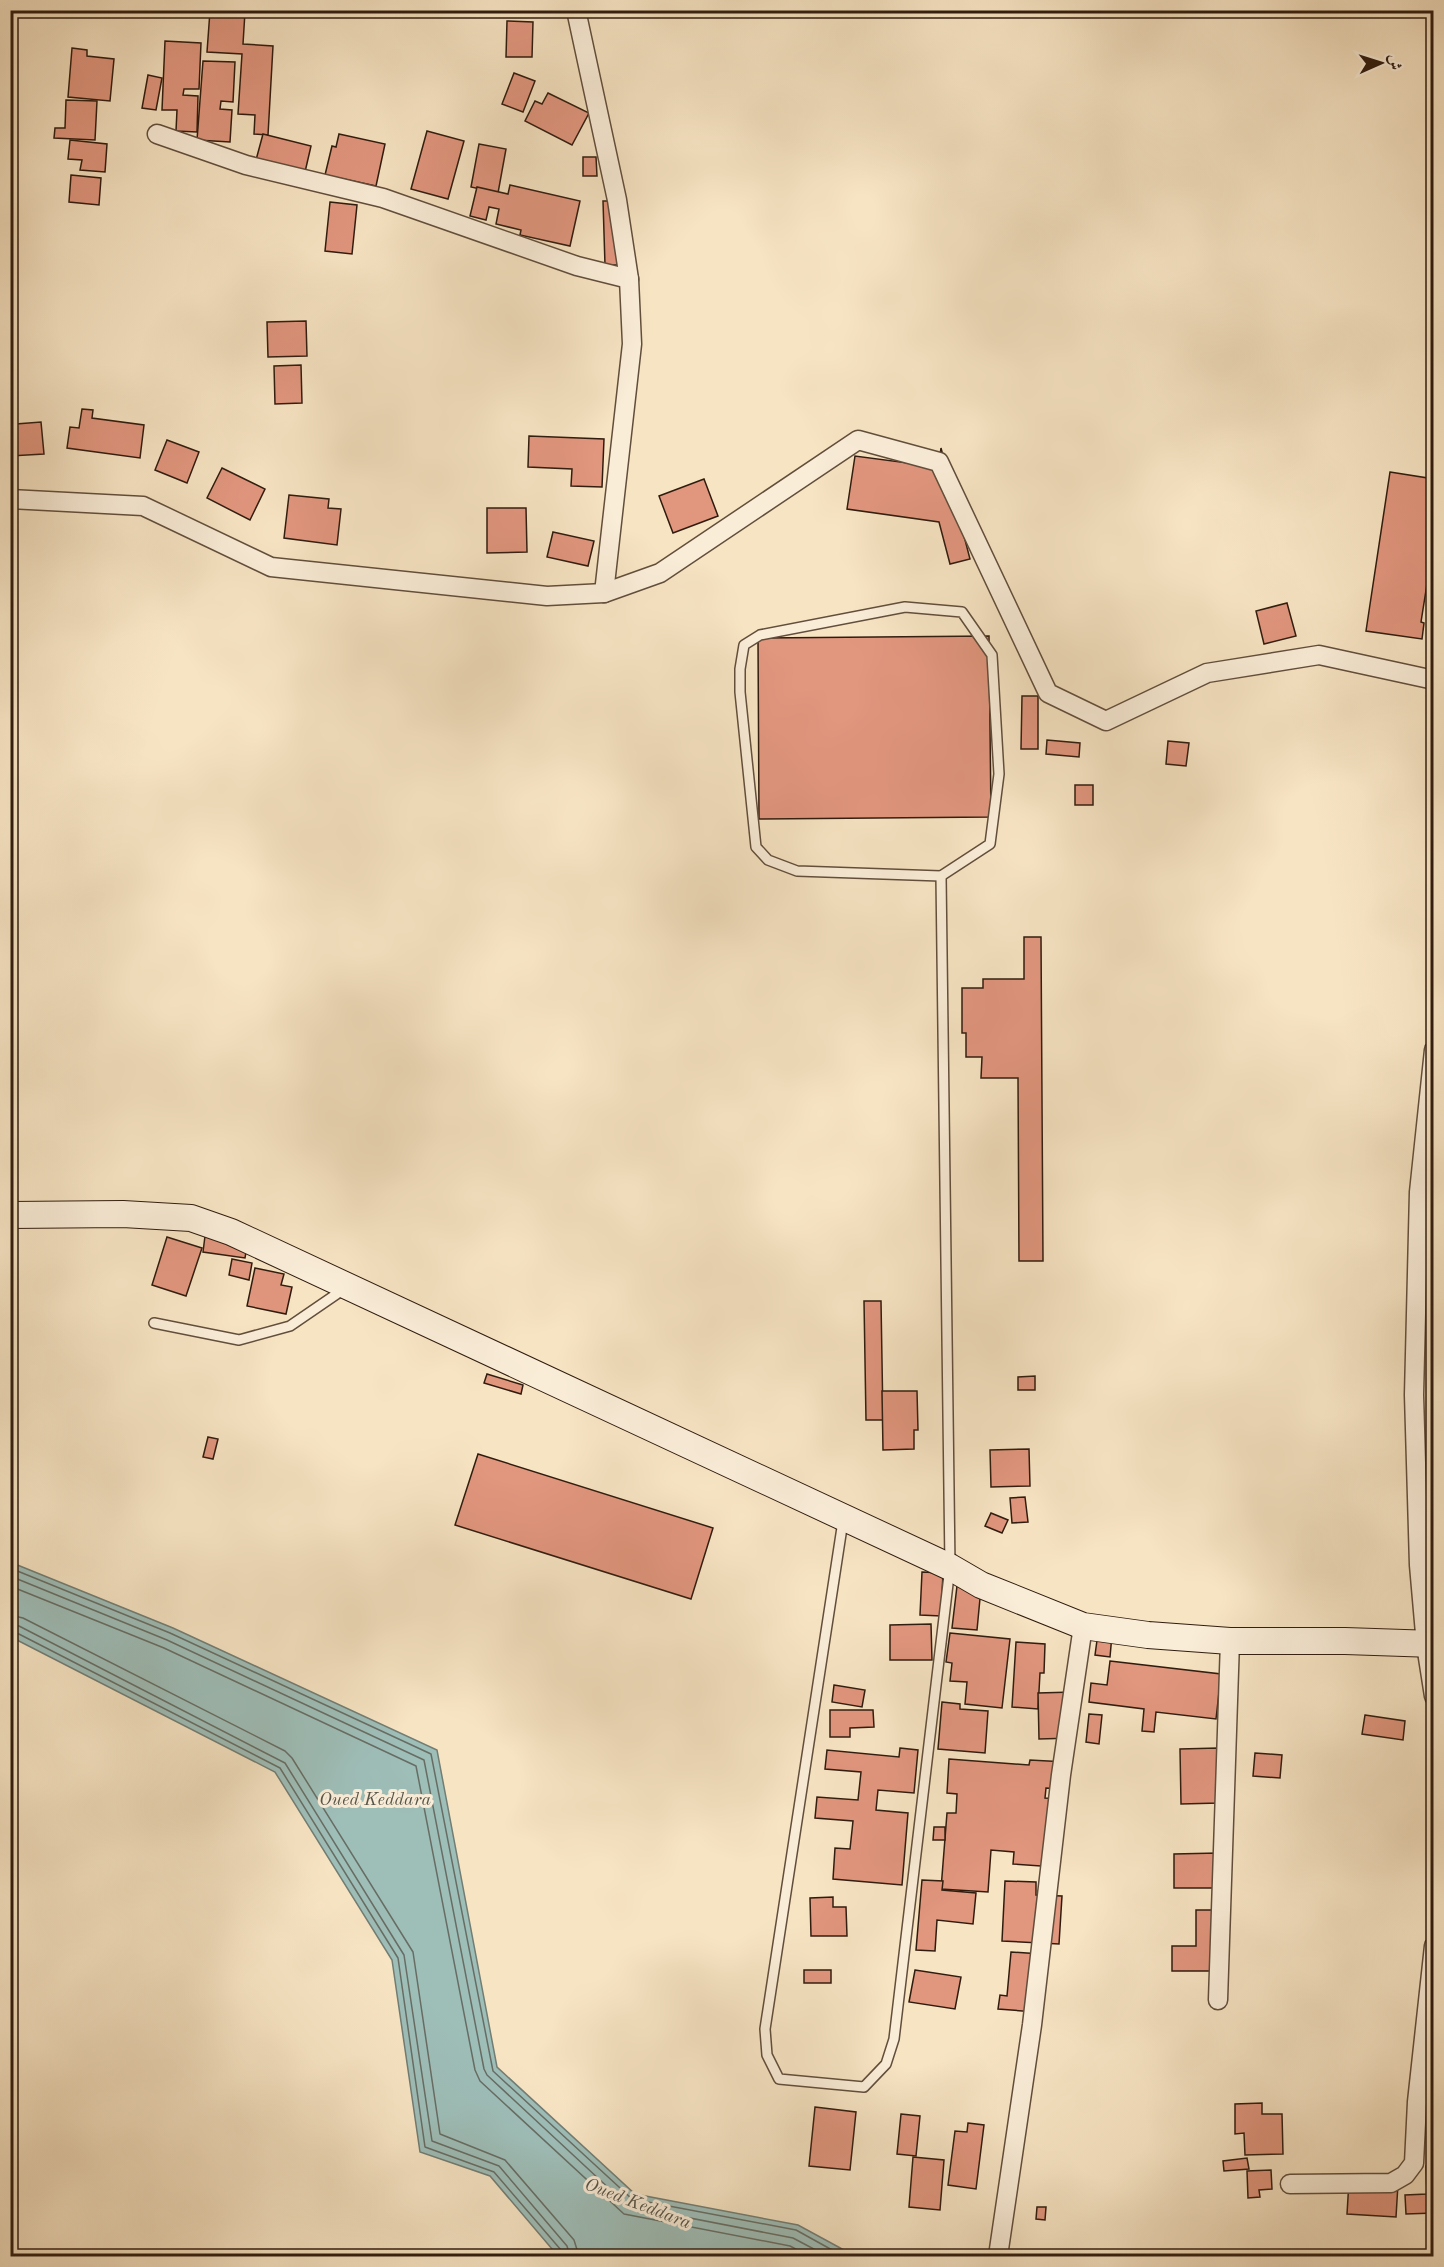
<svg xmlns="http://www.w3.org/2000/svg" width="1444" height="2267" viewBox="0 0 1444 2267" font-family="'Old Standard TT',Amiri,serif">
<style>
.water{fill:#9ebeb8;stroke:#727d74;stroke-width:1.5}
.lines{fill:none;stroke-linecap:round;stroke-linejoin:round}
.shore{stroke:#676d64;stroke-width:1.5}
.building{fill:#e1967e;stroke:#301c0f;stroke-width:1.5}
.lane-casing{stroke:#624e3c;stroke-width:12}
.street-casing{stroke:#624e3c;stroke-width:21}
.secondary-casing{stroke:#301c0f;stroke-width:28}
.lane{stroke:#faedd8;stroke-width:9}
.street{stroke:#faedd8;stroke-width:18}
.secondary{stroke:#faedd8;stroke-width:26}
.labels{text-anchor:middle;stroke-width:6;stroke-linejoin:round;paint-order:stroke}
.water-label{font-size:18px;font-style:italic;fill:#56554a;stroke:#faedd8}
</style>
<rect width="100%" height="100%" fill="#f7e4c3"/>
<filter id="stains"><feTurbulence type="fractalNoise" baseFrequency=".00333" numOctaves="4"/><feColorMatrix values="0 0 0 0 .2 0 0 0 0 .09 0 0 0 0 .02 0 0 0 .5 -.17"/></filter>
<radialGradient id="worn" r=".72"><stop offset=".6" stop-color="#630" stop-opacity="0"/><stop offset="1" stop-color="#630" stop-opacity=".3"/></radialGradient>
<g class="water">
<polygon points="10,1562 173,1628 437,1750 497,2067 635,2194 798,2225 855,2256 558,2256 490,2176 420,2152 392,1960 275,1772 11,1637"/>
<polygon points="1433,2250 1433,2256 1223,2256 1239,2251"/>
</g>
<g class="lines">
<g class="shore">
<polyline points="10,1568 170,1633 431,1754 493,2071 632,2199 796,2230 843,2256"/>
<polyline points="10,1576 167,1640 424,1760 484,2069 487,2075 628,2206 793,2238 827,2256"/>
<polyline points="10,1586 164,1648 416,1766 475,2070 480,2081 624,2214 790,2246 809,2256"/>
<polyline points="10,1615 23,1618 285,1751 292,1758 413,1952 440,2134 505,2160 574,2240 579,2256"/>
<polyline points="10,1624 19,1626 285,1763 404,1955 432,2141 499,2166 567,2246 570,2256"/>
<polyline points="10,1632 15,1632 280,1768 398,1958 425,2147 494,2172 561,2250 562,2256"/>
<polyline points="1351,2256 1434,2256"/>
</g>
</g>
<g class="building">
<polygon points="210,11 245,12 243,44 273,46 268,135 254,134 255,115 238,114 242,54 207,52"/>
<polygon points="507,21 533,22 532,57 506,57"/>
<polygon points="165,41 201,43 199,89 184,89 183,95 198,96 197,132 176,131 177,110 162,110"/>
<polygon points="72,48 87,50 87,56 114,59 110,101 68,97"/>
<polygon points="203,61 235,62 233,102 221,101 220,109 232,110 230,142 197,140"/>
<polygon points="514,73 535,81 523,112 502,104"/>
<polygon points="148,75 162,78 156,110 142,108"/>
<polygon points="548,93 589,113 572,145 525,121 535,101 542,104"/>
<polygon points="66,100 97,101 95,140 54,138 55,128 65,128"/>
<polygon points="427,131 464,141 448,199 411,189"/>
<polygon points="263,134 311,146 305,172 256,160"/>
<polygon points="339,134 385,144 376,186 325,175 332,146 336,147"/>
<polygon points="70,140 107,144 105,172 80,170 82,160 68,159"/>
<polygon points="479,144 506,149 498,193 471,187"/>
<polygon points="583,157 596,157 597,176 583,176"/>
<polygon points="71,175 101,178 99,205 69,202"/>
<polygon points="510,185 580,201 570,246 520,235 521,230 496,224 499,209 489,207 486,220 470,216 477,187 508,194"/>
<polygon points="603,201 615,201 618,265 605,265"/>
<polygon points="330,202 357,205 352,254 325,251"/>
<polygon points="306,321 307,356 268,357 267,322"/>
<polygon points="301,365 302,403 275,404 274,366"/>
<polygon points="82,409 93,410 92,418 144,425 140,458 67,448 70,427 79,428"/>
<polygon points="41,422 44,454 10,456 10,429 16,429 16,424"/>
<polygon points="529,436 604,439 602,487 571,486 572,469 528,467"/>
<polygon points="167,440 199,452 187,483 155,470"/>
<polygon points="941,448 970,559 950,564 939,522 847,509 855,456 938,467"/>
<polygon points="222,468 265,489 250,520 207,498"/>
<polygon points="1390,472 1434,479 1434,565 1430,565 1421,622 1424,623 1422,639 1366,631"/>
<polygon points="704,479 718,516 673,533 659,496"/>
<polygon points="289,495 329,499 328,508 341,509 337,545 284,538"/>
<polygon points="487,508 526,508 527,552 487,553"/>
<polygon points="553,532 594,541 588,566 547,557"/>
<polygon points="1287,603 1296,636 1264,644 1256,611"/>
<polygon points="989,636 991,817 759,819 758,638"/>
<polygon points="1022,696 1038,696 1038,749 1021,749"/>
<polygon points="1047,740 1080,743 1079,757 1046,754"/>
<polygon points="1168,741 1189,743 1186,766 1166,764"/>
<rect x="1075" y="785" width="18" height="20"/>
<polygon points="1024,937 1041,937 1043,1261 1019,1261 1018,1078 981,1078 982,1057 966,1057 966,1033 962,1033 962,988 983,988 983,979 1024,979"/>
<polygon points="206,1228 249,1235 245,1258 203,1252"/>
<polygon points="167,1237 202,1248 186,1296 152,1285"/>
<polygon points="232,1259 252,1263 249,1280 229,1275"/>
<polygon points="255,1268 284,1274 281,1285 292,1287 286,1314 247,1306"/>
<polygon points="864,1301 881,1301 883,1420 866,1420"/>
<polygon points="487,1374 523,1385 521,1394 484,1383"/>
<polygon points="1035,1376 1035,1390 1018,1390 1018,1377"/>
<polygon points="882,1391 917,1391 918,1430 914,1430 914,1449 883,1450"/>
<polygon points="208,1437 218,1439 213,1459 203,1457"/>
<polygon points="1029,1449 1030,1486 991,1487 990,1450"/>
<polygon points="478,1454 713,1528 691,1599 455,1525"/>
<polygon points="1025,1497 1028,1522 1012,1523 1010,1498"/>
<polygon points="991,1513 1008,1520 1002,1533 985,1526"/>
<polygon points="922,1572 943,1573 941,1616 920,1615"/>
<polygon points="957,1586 981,1588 977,1630 952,1628"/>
<polygon points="931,1624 932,1660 890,1660 890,1625"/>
<polygon points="950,1633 1010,1639 1002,1708 965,1704 967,1682 950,1681 952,1663 946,1662"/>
<polygon points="1098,1633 1112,1635 1110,1657 1095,1655"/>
<polygon points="1016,1642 1045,1644 1044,1673 1040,1673 1038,1709 1012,1707"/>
<polygon points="1110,1661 1221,1674 1216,1719 1156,1712 1154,1732 1142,1731 1144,1709 1089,1702 1091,1683 1107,1685"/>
<polygon points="834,1685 865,1690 862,1707 832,1702"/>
<polygon points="1073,1692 1073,1738 1039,1739 1038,1693"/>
<polygon points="942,1702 960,1704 960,1709 988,1711 985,1753 938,1749"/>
<polygon points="830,1710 873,1710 874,1727 850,1728 850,1737 830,1737"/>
<polygon points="1089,1714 1102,1715 1099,1744 1086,1742"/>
<polygon points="1365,1715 1405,1721 1403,1740 1362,1734"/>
<polygon points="900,1748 918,1750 914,1793 878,1790 876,1810 908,1813 902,1885 833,1879 835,1848 850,1849 853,1821 815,1818 817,1797 858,1800 861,1772 825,1769 827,1750 899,1757"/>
<polygon points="1218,1748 1219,1803 1181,1804 1180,1749"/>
<polygon points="1255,1753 1282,1755 1280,1778 1253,1776"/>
<polygon points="949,1759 1029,1765 1030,1760 1066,1762 1064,1789 1046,1788 1045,1798 1060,1799 1055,1867 1013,1864 1014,1852 991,1850 988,1892 941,1889 947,1813 956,1813 957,1794 947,1793"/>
<polygon points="934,1827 945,1827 945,1840 933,1840"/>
<polygon points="1218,1853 1218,1888 1174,1888 1174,1854"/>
<polygon points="922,1880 943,1881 942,1890 976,1893 973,1924 937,1920 935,1951 916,1950"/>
<polygon points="1005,1881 1036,1882 1036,1895 1062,1896 1059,1944 1002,1941"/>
<polygon points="833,1897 833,1907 846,1907 847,1936 811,1936 810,1898"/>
<polygon points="1196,1910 1217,1910 1217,1971 1172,1971 1172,1946 1196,1946"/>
<polygon points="1011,1952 1041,1954 1035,2012 998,2009 1000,1995 1007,1996"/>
<rect x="804" y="1970" width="27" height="13"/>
<polygon points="915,1970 961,1977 955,2009 909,2002"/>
<rect x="1427" y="2076" width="7" height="40"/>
<polygon points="1262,2103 1262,2114 1282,2114 1283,2154 1245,2155 1244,2133 1235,2134 1235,2104"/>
<polygon points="815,2107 856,2112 850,2170 809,2166"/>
<polygon points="901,2114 920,2116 916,2156 897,2154"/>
<polygon points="968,2123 984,2125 976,2189 948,2185 955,2131 967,2132"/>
<polygon points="913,2157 944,2160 940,2210 909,2207"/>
<polygon points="1247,2158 1249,2169 1224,2171 1223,2161"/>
<polygon points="1426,2166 1434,2166 1434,2213 1406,2214 1405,2195 1427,2194"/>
<polygon points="1271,2170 1272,2189 1259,2190 1260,2197 1248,2198 1247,2171"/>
<polygon points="1349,2181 1398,2184 1396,2217 1347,2214"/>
<polygon points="1037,2207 1046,2207 1045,2220 1036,2219"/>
<polygon points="107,2252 155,2255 155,2256 107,2256"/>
</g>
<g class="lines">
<g class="lane-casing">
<g id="lane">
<polygon points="905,607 962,612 992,655 999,774 990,844 941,876 797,871 768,860 756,847 740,692 740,669 744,645 760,635"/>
<polyline points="154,1323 239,1340 290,1326 344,1289"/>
<polyline points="843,1521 765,2029 767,2055 779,2079 864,2087 886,2064 894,2039 950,1567 941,876"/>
</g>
</g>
<g class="street-casing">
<g id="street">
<polyline points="576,10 617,200 629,279 632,344 604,593"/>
<polyline points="157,134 246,165 383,198 577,266 629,279"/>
<polyline points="10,499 143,506 271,567 547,596 604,593 660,573 858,440 939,462 1048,693 1106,721 1207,673 1319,655 1434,680"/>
<polyline points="1434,1050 1419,1192 1414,1395 1419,1565 1426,1645 1434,1696"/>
<polyline points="1218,2000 1230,1641"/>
<polyline points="1290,2184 1391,2183 1405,2175 1414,2163 1417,2102 1434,1946"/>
<polyline points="998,2256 1032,2025 1061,1775 1083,1626"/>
</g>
</g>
<g class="secondary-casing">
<polyline id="secondary" points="10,1215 123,1214 191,1218 231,1232 950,1567 981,1585 1083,1626 1148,1635 1230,1641 1345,1641 1434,1644"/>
</g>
<use href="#lane" class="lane"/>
<use href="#street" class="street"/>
<use href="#secondary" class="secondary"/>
</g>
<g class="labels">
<g class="water-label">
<text x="375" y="1805">Oued Keddara</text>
<text transform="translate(638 2203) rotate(21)" y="6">Oued Keddara</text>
</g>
</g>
<rect width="1444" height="2267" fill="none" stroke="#f7e4c3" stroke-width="36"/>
<rect x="12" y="12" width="1420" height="2243" fill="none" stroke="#301c0f" stroke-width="3"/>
<rect x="18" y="18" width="1408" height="2231" fill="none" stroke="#301c0f" stroke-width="1.5"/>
<g transform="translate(1381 63) rotate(87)" stroke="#faedd8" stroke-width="4.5" paint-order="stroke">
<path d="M0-4.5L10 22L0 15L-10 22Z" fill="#301c0f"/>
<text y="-9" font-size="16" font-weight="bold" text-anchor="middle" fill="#301c0f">ش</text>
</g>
<rect width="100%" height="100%" filter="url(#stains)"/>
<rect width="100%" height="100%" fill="url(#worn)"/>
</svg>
